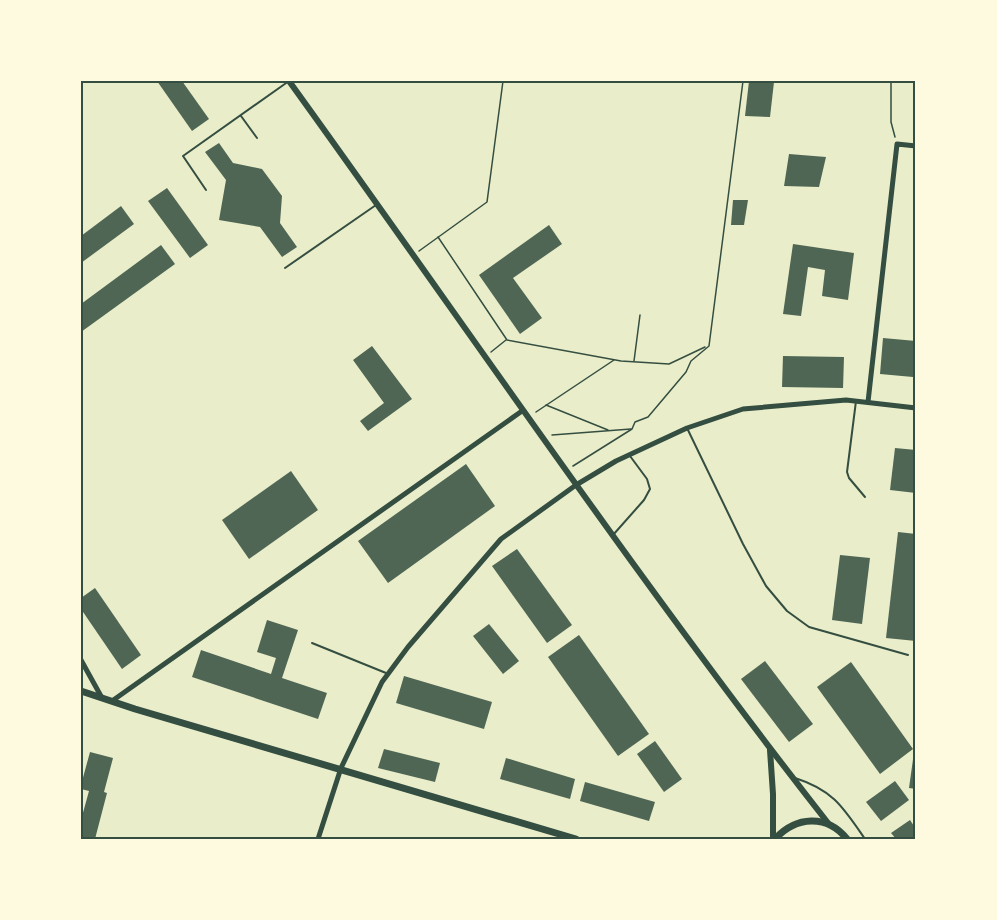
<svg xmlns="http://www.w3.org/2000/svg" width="997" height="920" viewBox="0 0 997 920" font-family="'Alegreya Sans',sans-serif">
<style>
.building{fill:#4f6655}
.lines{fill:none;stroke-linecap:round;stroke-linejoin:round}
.path{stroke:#344e41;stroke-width:1.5}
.service{stroke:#344e41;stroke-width:2}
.minor{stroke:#344e41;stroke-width:5}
.tertiary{stroke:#344e41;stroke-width:6}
.secondary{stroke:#344e41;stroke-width:7}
.neatline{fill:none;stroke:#344e41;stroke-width:2}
</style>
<rect width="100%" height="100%" fill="#e9edc9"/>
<g class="building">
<polygon points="157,81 182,81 209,119 192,131"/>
<polygon points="749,81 774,82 770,117 745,116"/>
<polygon points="219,143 233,163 262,169 282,196 280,223 297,247 282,257 260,227 219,220 226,180 205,152"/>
<polygon points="789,154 826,157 819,187 784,186"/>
<polygon points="167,188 208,245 190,258 148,201"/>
<polygon points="733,200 748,200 744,225 731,225"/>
<polygon points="121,206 134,224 81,263 81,236"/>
<polygon points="549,225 562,244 513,278 542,318 520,334 479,275"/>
<polygon points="793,244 854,253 848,300 822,296 825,270 808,267 801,316 783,314"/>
<polygon points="161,245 175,264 81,332 81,304"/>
<polygon points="883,338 916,341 913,377 880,374"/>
<polygon points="372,346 412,399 368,431 360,421 384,403 353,360"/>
<polygon points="783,356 844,357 843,388 782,387"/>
<polygon points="895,448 916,450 916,493 890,490"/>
<polygon points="466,464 495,506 388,583 358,541"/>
<polygon points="291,471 318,510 249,559 222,520"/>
<polygon points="898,532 916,534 916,641 886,638"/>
<polygon points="517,549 572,625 547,643 492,566"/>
<polygon points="840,555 870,558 862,624 832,620"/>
<polygon points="95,588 141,655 122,669 81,609 81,598"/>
<polygon points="267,620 298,630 282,678 327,693 318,719 192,677 201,650 271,674 276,658 257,652"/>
<polygon points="489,624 519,661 503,674 473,636"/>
<polygon points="579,635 649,734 618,756 548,657"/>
<polygon points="765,661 813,724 789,742 741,679"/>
<polygon points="851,662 913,749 880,774 817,687"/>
<polygon points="404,676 492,702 484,729 396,703"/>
<polygon points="655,741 682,779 664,792 637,754"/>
<polygon points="915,745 916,746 916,789 909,788"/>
<polygon points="384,749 440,763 435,782 378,768"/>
<polygon points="90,752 113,758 104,792 107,793 95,839 81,839 81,820 89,791 81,789 81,785"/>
<polygon points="506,758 575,779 570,799 500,779"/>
<polygon points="895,781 909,800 881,821 866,802"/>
<polygon points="585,782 655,802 649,821 580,801"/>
<polygon points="910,820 916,829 916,839 896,839 891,833"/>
</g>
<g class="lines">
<g class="path">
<polyline points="891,81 891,122 895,137"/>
<polyline points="438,237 507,340 621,361 669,364 705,347"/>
<polyline points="419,251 487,202 503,81"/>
<polyline points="491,352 506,340"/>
<polyline points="634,361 640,315"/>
<polyline points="546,405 608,430"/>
<polyline points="536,412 614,360"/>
<polyline points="552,435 631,429"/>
<polyline points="573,466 632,429 635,422 648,417 686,372 691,361 709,346 743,81"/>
</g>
<g class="service">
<polyline points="241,116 257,138"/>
<polyline points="206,190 183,156 289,81"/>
<polyline points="285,268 376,205"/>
<polyline points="856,401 847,472 849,478 865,497"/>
<polyline points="687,428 743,544 766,586 787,611 809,627 908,655"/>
<polyline points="613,535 644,500 650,489 647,479 630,456"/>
<polyline points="312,643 386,673"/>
<path d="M795,778C833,790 843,807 865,839"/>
</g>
<g class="minor">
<polyline points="868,402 897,144 916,146"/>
<polyline points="81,660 102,698"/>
<polyline points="112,701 522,411"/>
<polyline points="318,839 341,768 382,682 408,647 501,539 576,485 616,461 687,428 743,409 846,400 916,408"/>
</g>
<g class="tertiary">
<path d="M289,81C468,329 639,582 828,823"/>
<polyline points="770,750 773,794 773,839"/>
</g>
<g class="secondary">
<polyline points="81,691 135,709 576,839"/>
<path d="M775,839C796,816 827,814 847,839"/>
</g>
</g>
<rect width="997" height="920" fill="none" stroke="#fefae0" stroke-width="165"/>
<rect x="82" y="82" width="832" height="756" class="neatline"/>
</svg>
